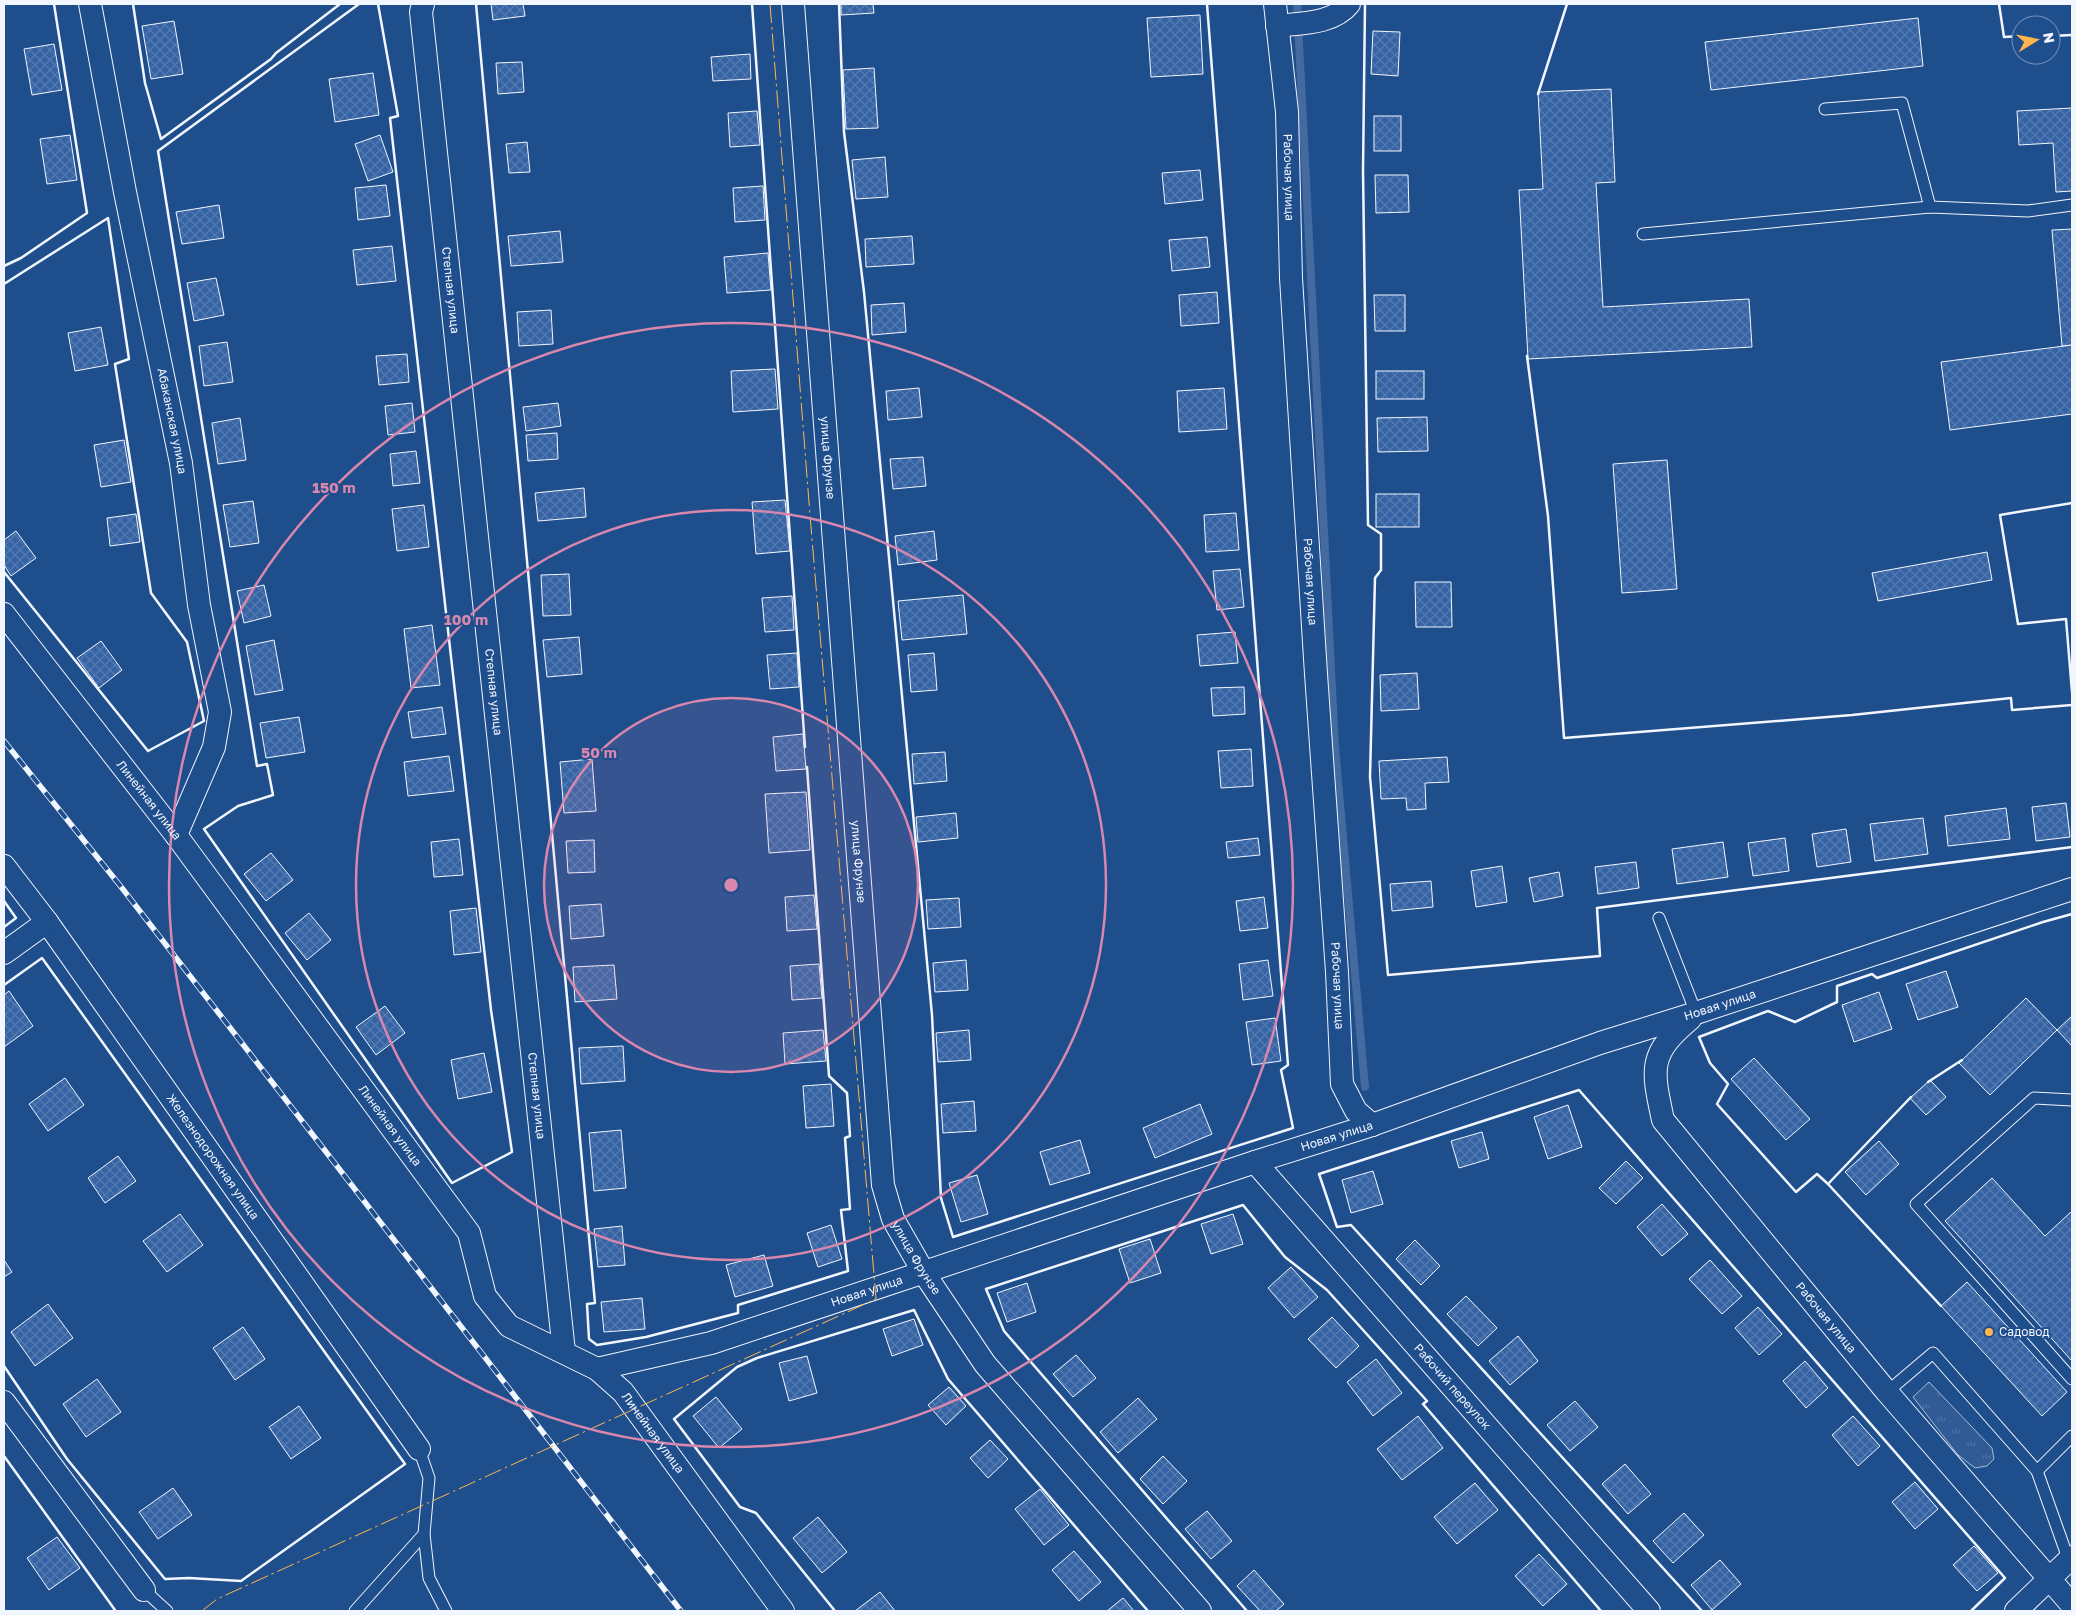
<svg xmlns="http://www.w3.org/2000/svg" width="2076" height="1615" viewBox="0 0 2076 1615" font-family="'Golos Text',sans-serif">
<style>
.grass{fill:url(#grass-tufts);stroke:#a8bbd7}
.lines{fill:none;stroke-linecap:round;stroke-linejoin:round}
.stream{stroke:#446ba0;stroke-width:8}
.building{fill:url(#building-cross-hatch);stroke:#f2f6ff}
.lane-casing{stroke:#f2f6ff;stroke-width:13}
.street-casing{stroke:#f2f6ff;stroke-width:24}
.lane{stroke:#1f4e8c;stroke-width:11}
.street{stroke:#1f4e8c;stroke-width:22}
.rail-casing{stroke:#f2f6ff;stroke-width:5.5}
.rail{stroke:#1f4e8c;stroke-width:4;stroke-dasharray:11;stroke-linecap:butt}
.wall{stroke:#f2f6ff;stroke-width:2.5}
.power{stroke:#ffb74d;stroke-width:1;stroke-dasharray:18 4 2.5 4;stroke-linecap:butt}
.ring{fill:none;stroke:#da87ad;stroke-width:2.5}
.poi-dot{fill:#ffb74d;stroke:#1f4e8c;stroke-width:2}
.labels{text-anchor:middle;stroke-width:4;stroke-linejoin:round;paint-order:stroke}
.street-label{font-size:12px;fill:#f2f6ff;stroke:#1f4e8c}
.poi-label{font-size:12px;fill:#f2f6ff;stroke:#1f4e8c;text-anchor:start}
.centre{fill:#da87ad;stroke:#1f4e8c;stroke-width:2.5}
.ring-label{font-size:15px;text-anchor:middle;font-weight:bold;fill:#da87ad;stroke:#1f4e8c;stroke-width:4;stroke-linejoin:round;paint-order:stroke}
</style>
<defs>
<pattern id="grass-tufts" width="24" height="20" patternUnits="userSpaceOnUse" patternTransform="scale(1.25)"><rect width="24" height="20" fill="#305b95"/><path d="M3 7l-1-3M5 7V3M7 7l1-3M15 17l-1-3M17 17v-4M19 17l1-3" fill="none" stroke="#4e73a5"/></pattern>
<pattern id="building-cross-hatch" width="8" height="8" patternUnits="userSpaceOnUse" patternTransform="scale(1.25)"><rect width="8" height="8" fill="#3563a3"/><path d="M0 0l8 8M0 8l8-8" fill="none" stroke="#537ab1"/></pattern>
</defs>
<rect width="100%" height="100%" fill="#1f4e8c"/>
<polygon class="grass" points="1929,1382 1992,1448 1994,1459 1987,1466 1975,1468 1958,1455 1913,1397"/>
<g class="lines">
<polyline class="stream" points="1297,4 1335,747 1365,1087"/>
</g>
<g class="building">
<polygon points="491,4 523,4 525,16 493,20"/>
<polygon points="841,4 873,4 874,13 841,15"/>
<polygon points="1200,15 1203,74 1151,77 1147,18"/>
<polygon points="1918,18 1923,66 1711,90 1705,42"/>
<polygon points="174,21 183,74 151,79 142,26"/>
<polygon points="1373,31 1400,32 1398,76 1371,74"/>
<polygon points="54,44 62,90 32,95 24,49"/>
<polygon points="750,54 751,79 713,81 711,57"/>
<polygon points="522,62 524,92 498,94 496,63"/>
<polygon points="874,68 878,128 846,129 843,70"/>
<polygon points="373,73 379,115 335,122 329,79"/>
<polygon points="1611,89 1615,182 1596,183 1603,307 1749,299 1752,347 1528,359 1519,190 1543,189 1538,92"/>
<polygon points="2072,108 2072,191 2056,192 2053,143 2019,145 2017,111"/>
<polygon points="757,111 760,145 730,147 728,113"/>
<rect x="1374" y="116" width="27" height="35"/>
<polygon points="70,135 77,180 47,184 40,139"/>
<polygon points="380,135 393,172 368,181 355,144"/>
<polygon points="527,142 530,172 509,173 506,144"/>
<polygon points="885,157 888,197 856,199 852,160"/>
<polygon points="1200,170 1203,200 1165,204 1162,173"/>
<polygon points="1375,175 1408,175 1409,212 1376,213"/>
<polygon points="386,185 390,216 358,220 355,188"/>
<polygon points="763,186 765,220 735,222 733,188"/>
<polygon points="219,205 224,238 182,244 176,212"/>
<polygon points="2072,229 2072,345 2062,346 2052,230"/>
<polygon points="560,231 563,262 511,266 508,236"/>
<polygon points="912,236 914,264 866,267 865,239"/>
<polygon points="1207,237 1210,267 1172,271 1169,240"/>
<polygon points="392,246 396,281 357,285 353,250"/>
<polygon points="768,253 771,290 727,293 724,257"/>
<polygon points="216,278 224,315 194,321 187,283"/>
<polygon points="1217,292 1219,323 1181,326 1179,295"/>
<polygon points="1374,295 1405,295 1405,331 1375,331"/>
<polygon points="904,303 906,332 872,335 871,305"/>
<polygon points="551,310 553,344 519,346 517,312"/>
<polygon points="101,327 108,365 75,371 68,333"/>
<polygon points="227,342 233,382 204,386 199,346"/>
<polygon points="2072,345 2072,414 1950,430 1941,362"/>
<polygon points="407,354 409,382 379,385 376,356"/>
<polygon points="775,369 778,409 733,412 731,371"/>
<rect x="1376" y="371" width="48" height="28"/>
<polygon points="919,388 922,417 888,420 886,391"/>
<polygon points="1224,388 1227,429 1179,432 1177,391"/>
<polygon points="412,403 415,432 388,435 385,406"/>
<polygon points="558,403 561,426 526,431 523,407"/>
<polygon points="1427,417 1428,451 1378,452 1377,418"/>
<polygon points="240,418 246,460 218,464 212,423"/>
<polygon points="557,433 558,459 528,461 526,435"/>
<polygon points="124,440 131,482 101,487 94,445"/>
<polygon points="416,451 420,483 393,486 390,454"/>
<polygon points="923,457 926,486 893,489 890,459"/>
<polygon points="1667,460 1677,589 1622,593 1613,464"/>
<polygon points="584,488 586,517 538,521 535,493"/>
<rect x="1376" y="494" width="43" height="33"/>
<polygon points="785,500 790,551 756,554 752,502"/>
<polygon points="253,501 259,543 230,547 223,505"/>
<polygon points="424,505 429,547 397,551 392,509"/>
<polygon points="1236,513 1239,550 1206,552 1204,515"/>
<polygon points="136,514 140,542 110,546 107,518"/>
<polygon points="16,531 36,558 11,576 4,565 4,540"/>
<polygon points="934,531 937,560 898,565 895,536"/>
<polygon points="1987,552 1992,580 1878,601 1872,573"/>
<polygon points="1240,569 1244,607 1217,610 1213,571"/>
<polygon points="569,574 571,615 543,616 541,575"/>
<polygon points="1415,582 1451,582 1452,627 1416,627"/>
<polygon points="264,585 271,616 244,623 237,591"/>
<polygon points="963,595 967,634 902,640 898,601"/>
<polygon points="792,596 794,630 765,632 762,598"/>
<polygon points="432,625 440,685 411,688 404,629"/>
<polygon points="1235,632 1238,663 1200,666 1197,635"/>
<polygon points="579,637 582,674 547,677 543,640"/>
<polygon points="274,640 283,690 255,695 246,646"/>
<polygon points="101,641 122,670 99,688 77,658"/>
<polygon points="797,653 799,687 770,689 767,655"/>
<polygon points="934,653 937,690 911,692 908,655"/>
<polygon points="1417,673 1419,709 1381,711 1380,675"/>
<polygon points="1244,687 1245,714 1213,716 1211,688"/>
<polygon points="442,707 446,734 412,738 408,712"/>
<polygon points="299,717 305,752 266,758 260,723"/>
<polygon points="803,734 806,769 776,771 773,737"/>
<polygon points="1251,749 1253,786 1221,788 1218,751"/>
<polygon points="945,752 947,781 914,784 912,754"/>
<polygon points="449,756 454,791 408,796 404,762"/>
<polygon points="1447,757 1449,782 1425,783 1426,809 1407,810 1406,798 1381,799 1379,761"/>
<polygon points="592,759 596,811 564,813 560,762"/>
<polygon points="806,792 810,850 769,853 765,794"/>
<polygon points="2066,803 2070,837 2036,841 2032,807"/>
<polygon points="2006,808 2010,839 1948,846 1945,816"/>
<polygon points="956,813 958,838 918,842 916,817"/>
<polygon points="1923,818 1928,854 1875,861 1870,824"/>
<polygon points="1846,829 1851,862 1817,867 1812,834"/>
<polygon points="1258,838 1260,855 1228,858 1226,842"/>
<polygon points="1785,838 1789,871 1753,876 1748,843"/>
<polygon points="459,839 463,875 434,877 431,842"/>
<polygon points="594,840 595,872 568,873 566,841"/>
<polygon points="1723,842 1728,877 1677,884 1672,849"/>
<polygon points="271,853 293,880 266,901 244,874"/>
<polygon points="1636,862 1639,888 1598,894 1595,867"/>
<polygon points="1502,866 1507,902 1476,907 1471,871"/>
<polygon points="1559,872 1563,896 1534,902 1529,878"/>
<polygon points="1431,881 1433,907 1392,911 1390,884"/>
<polygon points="814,895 817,929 787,931 785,897"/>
<polygon points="1264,897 1268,928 1240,931 1236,901"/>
<polygon points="959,898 961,927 928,929 926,900"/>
<polygon points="601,904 604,936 571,939 569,906"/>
<polygon points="476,908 481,952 454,955 450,911"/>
<polygon points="309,913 331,940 307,960 285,933"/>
<polygon points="966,960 968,990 935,992 933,963"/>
<polygon points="1268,960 1273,996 1243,1000 1239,964"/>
<polygon points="819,964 822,998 792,1000 790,966"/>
<polygon points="614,965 617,999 575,1002 573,967"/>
<polygon points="1946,971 1958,1007 1918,1020 1906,984"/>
<polygon points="9,991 33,1026 4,1047 4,995"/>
<polygon points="1879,992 1892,1029 1854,1042 1842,1005"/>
<polygon points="2026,998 2057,1030 1990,1095 1959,1063"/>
<polygon points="385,1006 405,1033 376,1055 356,1027"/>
<polygon points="2072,1016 2072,1046 2057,1030"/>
<polygon points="1275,1018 1281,1061 1252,1065 1246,1022"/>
<polygon points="823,1030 826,1061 785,1064 783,1033"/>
<polygon points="969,1030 971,1060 938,1062 936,1033"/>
<polygon points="623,1046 625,1081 581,1084 579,1048"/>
<polygon points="484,1053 492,1092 458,1099 451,1060"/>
<polygon points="1754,1058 1810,1119 1786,1140 1731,1079"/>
<polygon points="65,1078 84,1105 48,1131 29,1104"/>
<polygon points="1930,1080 1946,1097 1926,1115 1910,1098"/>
<polygon points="831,1084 834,1126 806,1128 803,1086"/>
<polygon points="974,1101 976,1131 943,1133 941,1104"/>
<polygon points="1200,1104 1212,1134 1155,1158 1143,1128"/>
<polygon points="1568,1105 1582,1147 1548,1159 1534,1117"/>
<polygon points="621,1130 626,1188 594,1191 589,1133"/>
<polygon points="1482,1132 1489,1159 1459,1168 1451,1141"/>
<polygon points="1080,1140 1090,1173 1050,1185 1040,1152"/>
<polygon points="1879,1141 1899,1164 1866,1195 1845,1172"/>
<polygon points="118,1156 136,1181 105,1203 88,1178"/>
<polygon points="1626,1161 1643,1178 1616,1204 1599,1188"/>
<polygon points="1373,1171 1383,1204 1351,1213 1342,1180"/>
<polygon points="977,1175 988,1214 961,1222 949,1183"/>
<polygon points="1992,1178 2045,1236 2072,1211 2072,1361 1945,1221"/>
<polygon points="1662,1204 1688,1234 1662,1256 1637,1227"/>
<polygon points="180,1214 203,1245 167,1272 143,1241"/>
<polygon points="1233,1214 1243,1244 1211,1254 1201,1224"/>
<polygon points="831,1225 842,1259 818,1267 807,1233"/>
<polygon points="622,1226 625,1265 598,1267 594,1229"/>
<polygon points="1150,1239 1161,1273 1130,1283 1119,1249"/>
<polygon points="1415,1240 1440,1266 1421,1285 1396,1259"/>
<polygon points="764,1255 773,1286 735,1297 726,1265"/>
<polygon points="4,1260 12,1272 4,1277"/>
<polygon points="1710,1260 1742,1296 1722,1314 1689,1279"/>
<polygon points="1291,1267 1318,1297 1294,1318 1268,1288"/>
<polygon points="1967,1282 2067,1392 2042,1416 1941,1306"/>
<polygon points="1027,1283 1036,1312 1007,1322 997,1293"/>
<polygon points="1466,1296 1497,1328 1478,1346 1447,1314"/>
<polygon points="642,1298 645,1329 604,1332 601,1302"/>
<polygon points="48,1304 73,1338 35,1366 11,1332"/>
<polygon points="1758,1307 1782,1334 1759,1355 1735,1328"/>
<polygon points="1332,1317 1359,1346 1336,1368 1308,1339"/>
<polygon points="914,1319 923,1345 892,1356 883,1329"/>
<polygon points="243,1327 265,1359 235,1380 213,1348"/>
<polygon points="1518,1336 1538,1361 1510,1385 1489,1361"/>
<polygon points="1076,1355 1096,1378 1073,1397 1053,1374"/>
<polygon points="807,1356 817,1393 789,1401 779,1363"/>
<polygon points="1376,1359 1402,1393 1373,1416 1347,1382"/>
<polygon points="1805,1361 1828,1388 1806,1408 1783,1381"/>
<polygon points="97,1379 121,1412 86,1437 63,1404"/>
<polygon points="949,1387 966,1406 946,1425 928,1405"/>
<polygon points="716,1397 742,1429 719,1448 693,1416"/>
<polygon points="1138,1398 1157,1419 1118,1453 1100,1432"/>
<polygon points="1575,1401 1598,1427 1570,1451 1547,1425"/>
<polygon points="299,1406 321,1438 291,1459 269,1427"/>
<polygon points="1418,1416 1443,1448 1402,1480 1377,1449"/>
<polygon points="1853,1416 1880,1446 1858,1466 1832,1435"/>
<polygon points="990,1440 1008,1459 988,1478 970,1458"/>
<polygon points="1163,1456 1187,1481 1163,1504 1140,1479"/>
<polygon points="1625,1464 1651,1494 1628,1514 1602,1484"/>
<polygon points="1915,1482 1938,1509 1915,1529 1892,1502"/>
<polygon points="1475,1483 1498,1510 1457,1544 1434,1517"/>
<polygon points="173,1488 192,1515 158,1539 139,1512"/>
<polygon points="1040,1489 1069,1525 1044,1545 1015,1509"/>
<polygon points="1207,1511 1232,1541 1211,1559 1185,1529"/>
<polygon points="1684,1513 1704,1535 1673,1563 1653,1541"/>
<polygon points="818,1517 847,1552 822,1573 793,1538"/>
<polygon points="57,1537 80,1568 49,1590 27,1558"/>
<polygon points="1974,1546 1998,1573 1977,1591 1953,1565"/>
<polygon points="1074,1551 1101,1582 1079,1601 1052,1570"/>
<polygon points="1539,1554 1567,1584 1543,1606 1515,1576"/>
<polygon points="1720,1560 1741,1584 1712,1610 1691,1585"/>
<polygon points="1254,1570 1284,1604 1276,1611 1260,1611 1237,1586"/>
<polygon points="880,1592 895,1611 855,1611"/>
<polygon points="1123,1598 1134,1611 1107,1611"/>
</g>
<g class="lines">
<g class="lane-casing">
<g id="lane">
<polyline points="1825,109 1902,103 1930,207"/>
<polyline points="1643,234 1930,207 2028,211 2072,205"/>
<polyline points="1659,918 1696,1013"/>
<polyline points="2072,1100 2034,1098 1916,1204 2072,1379"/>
<polyline points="1887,1392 1933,1353 2037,1471 2069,1561"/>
<polyline points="419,1449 429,1478 424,1534 429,1578 446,1611"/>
<polyline points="2037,1471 2072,1436"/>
<polyline points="144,1590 167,1611"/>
<polyline points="355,1611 424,1534"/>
</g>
</g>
<g class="street-casing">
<g id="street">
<path id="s1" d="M90,4L125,192L181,463L199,605L220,712L214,747L176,835"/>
<path id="s2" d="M423,4L421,12L564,1352"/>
<path id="s3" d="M793,4L883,1185L893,1219L924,1273L985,1364L1200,1611"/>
<path id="s4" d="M1275,4L1287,112L1291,278L1316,674L1337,972L1342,1084L1356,1111L1372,1125"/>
<path d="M1277,26C1301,23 1333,24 1349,4"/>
<path id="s5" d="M4,614L176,835L469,1233L485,1296L509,1326L597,1369L623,1392L783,1611"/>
<path id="s6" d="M4,866L47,922L419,1449"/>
<polyline points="4,953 47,922"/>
<path id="s7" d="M1690,1019C1648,1054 1652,1069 1663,1120L1887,1392L2072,1605"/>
<path id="s8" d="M1255,1162L1649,1611"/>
<path id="s9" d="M597,1369L711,1343L1255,1162L1372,1125L1600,1043L1696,1013L2072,889"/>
<polyline points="4,1402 144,1590"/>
<polyline points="2016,1611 2072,1557"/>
</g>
</g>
<use href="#lane" class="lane"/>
<use href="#street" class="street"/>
<g class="rail-casing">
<polyline id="rail" points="4,741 122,888 681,1611"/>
</g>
<use href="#rail" class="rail"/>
<g class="wall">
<polyline points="133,4 145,83 161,139 271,59 276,53 340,4"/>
<polyline points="359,4 158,151 257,766 267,764 273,795 238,806 204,829 452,1183 512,1152 491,1010 390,118 398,116 378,4"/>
<polyline points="476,4 595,1303 587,1304 589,1339 597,1345 646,1337 738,1313 738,1305 848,1271 841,1210 850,1209 845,1138 850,1136 847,1093 829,1076 807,767"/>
<polyline points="752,4 805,747"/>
<polyline points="839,4 844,132 864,292 932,1015 941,1198 953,1237 1293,1128 1281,1070 1288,1065 1207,4"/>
<polyline points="1365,4 1363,171 1368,525 1381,534 1381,570 1375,578 1370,777 1388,975 1600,956 1597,908 2072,847"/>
<polyline points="1999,4 2004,37 2021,36"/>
<polyline points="2051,36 2072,35"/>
<polyline points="1538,94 1567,4"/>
<polyline points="4,266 21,258 87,213 54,4"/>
<polyline points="4,284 108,218 129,359 115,364 151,593 187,642 204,721 148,751 4,572"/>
<polyline points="1527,356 1548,516 1564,738 1852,715 2011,698 2012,710 2072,705"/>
<polyline points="2072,503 2000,515 2018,624 2066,619 2072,692"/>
<polyline points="4,901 16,918 4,927"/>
<polyline points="4,985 42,958 405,1464 241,1581 189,1578 165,1579 67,1459 4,1366"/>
<polyline points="1928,1082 1962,1060"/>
<polyline points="1911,1097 1828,1184 1817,1174 1796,1192 1717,1104 1728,1084 1710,1063 1699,1037 1768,1011 1795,1022 1837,1002 1837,986 1872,974 1877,978 2043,922 2072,914"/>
<polyline points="1828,1184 1941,1306"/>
<polyline points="4,1456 115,1610 113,1611"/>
<polyline points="835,1611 756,1513 740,1507 674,1419 737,1367 757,1358 914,1310 948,1379 1148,1611"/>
<polyline points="1247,1611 1004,1331 986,1289 1243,1205 1285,1257 1327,1290 1427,1401 1423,1404 1601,1611"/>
<polyline points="1702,1611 1351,1225 1337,1227 1319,1174 1579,1090 2005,1578 1971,1611"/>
</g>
<polyline class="power" points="202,1611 217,1599 876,1299 810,515 770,4"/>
</g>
<circle cx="731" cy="885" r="187" fill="#da87ad" fill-opacity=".12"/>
<g class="ring">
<circle cx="731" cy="885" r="187"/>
<circle cx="731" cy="885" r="375"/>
<circle cx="731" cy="885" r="562"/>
</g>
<circle class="poi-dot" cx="1989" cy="1332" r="5"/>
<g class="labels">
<g class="street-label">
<text dy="4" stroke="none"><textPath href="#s4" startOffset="174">Рабочая улица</textPath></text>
<text dy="4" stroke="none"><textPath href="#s2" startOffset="288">Степная улица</textPath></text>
<text dy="4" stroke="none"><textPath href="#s1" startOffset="425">Абаканская улица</textPath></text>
<text dy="4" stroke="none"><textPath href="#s3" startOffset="455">улица Фрунзе</textPath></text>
<text dy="4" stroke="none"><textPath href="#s4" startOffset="579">Рабочая улица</textPath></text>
<text dy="4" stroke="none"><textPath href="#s2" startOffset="692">Степная улица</textPath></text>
<text dy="4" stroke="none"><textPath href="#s5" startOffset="236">Линейная улица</textPath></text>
<text dy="4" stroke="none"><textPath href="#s3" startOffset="860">улица Фрунзе</textPath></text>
<text dy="4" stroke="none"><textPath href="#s4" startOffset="984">Рабочая улица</textPath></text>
<text dy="4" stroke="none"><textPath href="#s9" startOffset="1181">Новая улица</textPath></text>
<text dy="4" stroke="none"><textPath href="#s2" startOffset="1098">Степная улица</textPath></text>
<text dy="4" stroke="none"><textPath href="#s5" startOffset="641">Линейная улица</textPath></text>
<text dy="4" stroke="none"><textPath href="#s9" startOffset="776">Новая улица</textPath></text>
<text dy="4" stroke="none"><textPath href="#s6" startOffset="358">Железнодорожная улица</textPath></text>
<text dy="4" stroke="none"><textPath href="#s3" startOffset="1265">улица Фрунзе</textPath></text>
<text dy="4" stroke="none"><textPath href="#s9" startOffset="281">Новая улица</textPath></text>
<text dy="4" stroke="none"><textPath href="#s7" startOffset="370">Рабочая улица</textPath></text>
<text dy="4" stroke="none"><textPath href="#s8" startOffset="299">Рабочий переулок</textPath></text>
<text dy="4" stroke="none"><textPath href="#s5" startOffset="1061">Линейная улица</textPath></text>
</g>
<g class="poi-label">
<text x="1999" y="1336">Садовод</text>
</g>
</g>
<circle cx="731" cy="885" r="8" class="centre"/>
<g class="ring-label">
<text x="334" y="493">150 m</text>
<text x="466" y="625">100 m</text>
<text x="599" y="758">50 m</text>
</g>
<rect width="2076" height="1615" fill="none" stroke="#f2f6ff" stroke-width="10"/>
<g transform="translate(2036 40) rotate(80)"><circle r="24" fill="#1f4e8c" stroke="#7391ba"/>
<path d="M0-4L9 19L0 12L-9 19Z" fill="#ffb74d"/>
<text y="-8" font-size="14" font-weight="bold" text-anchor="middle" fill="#f2f6ff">N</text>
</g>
</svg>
